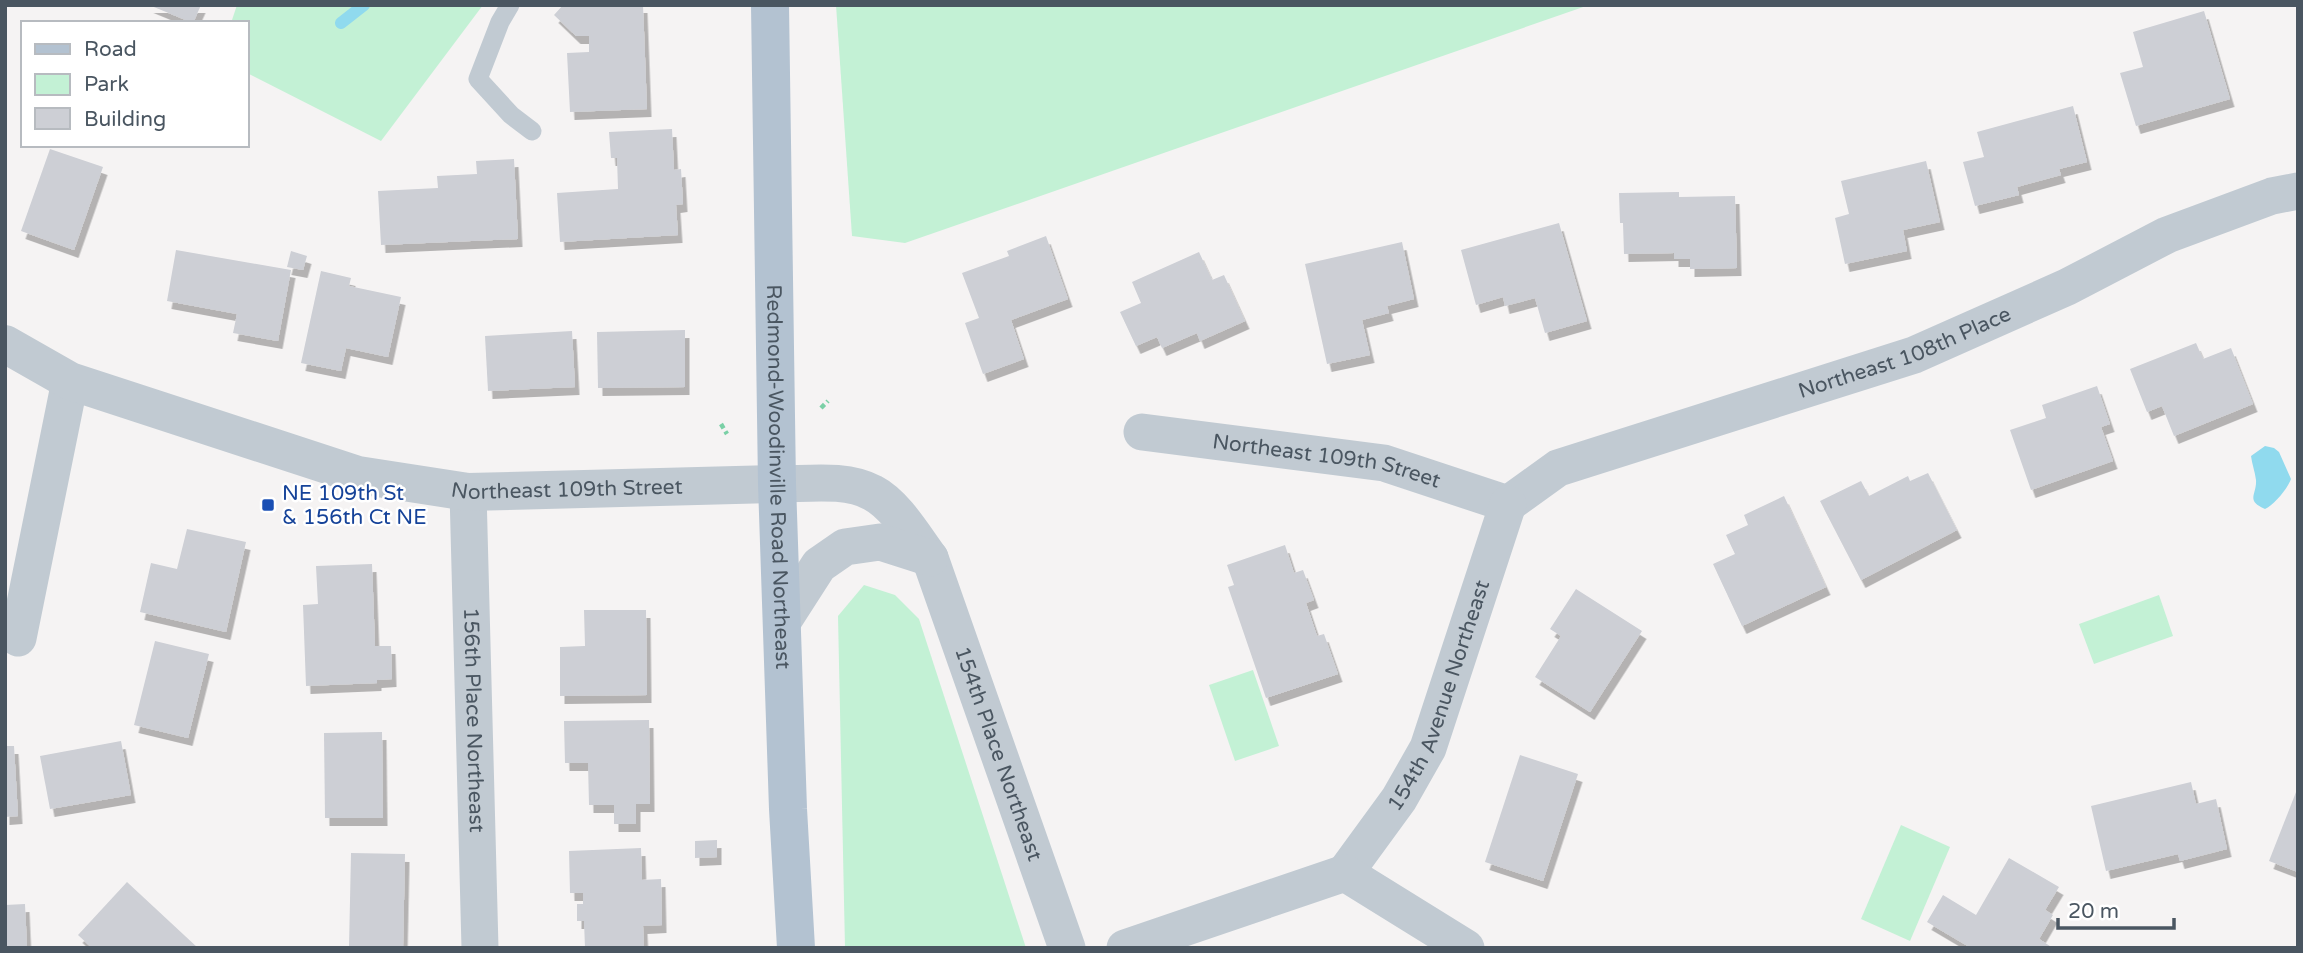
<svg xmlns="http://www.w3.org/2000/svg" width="2303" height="953" viewBox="0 0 2303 953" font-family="'Varela Round',sans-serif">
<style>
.green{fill:#c3f1d5}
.water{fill:#90daee}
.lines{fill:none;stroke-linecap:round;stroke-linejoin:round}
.stream{stroke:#90daee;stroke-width:12}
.building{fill:#cdcfd5;filter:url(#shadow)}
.path{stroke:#7ad0a6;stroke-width:4.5;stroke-dasharray:5 3.5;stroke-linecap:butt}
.service{stroke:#c1cad2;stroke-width:19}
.minor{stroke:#c1cad2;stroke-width:37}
.tertiary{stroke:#c1cad2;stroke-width:38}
.primary{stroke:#b3c2d1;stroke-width:38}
.transit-dot{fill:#1a4fb4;stroke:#fff;stroke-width:2.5}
.labels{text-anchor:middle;stroke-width:5;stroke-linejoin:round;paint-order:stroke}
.street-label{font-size:21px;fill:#4a5661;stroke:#fff}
.transit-label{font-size:21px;fill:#164399;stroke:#fff;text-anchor:start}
</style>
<defs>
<filter id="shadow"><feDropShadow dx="4.5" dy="8" stdDeviation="0" flood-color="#0004"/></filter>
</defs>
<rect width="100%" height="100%" fill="#f5f3f3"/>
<g class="green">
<polygon points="237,5 483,5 381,141 247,73 247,23 231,23"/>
<polygon points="836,5 1589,5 905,243 852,236"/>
<polygon points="864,585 895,595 919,619 1026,948 845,948 838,616"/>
<polygon points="2159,595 2173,636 2094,664 2079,624"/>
<polygon points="1253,670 1279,746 1235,761 1209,685"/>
<polygon points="1901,825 1950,847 1910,941 1861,919"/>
</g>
<path class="water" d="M2265,446L2274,448L2279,452L2291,479C2288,488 2274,505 2265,509C2245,500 2257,495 2256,480C2255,472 2252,464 2251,456Z"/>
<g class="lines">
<polyline class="stream" points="341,23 364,5"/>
</g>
<g class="building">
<polygon points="149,5 201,5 193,23"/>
<polygon points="563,5 643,5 647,109 570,112 567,53 589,52 589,36 576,36 554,15"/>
<polygon points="2204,11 2230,99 2136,126 2120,73 2143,67 2133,32"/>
<polygon points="2073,106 2087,162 2059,169 2061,175 2017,187 2019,195 1975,206 1963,162 1984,157 1977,132"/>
<polygon points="672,129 674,170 681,169 683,204 676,205 678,235 560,242 557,193 618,189 617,158 611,158 609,132"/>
<polygon points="50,149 103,167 74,250 21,231"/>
<polygon points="514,159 518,239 381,245 378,191 438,188 437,176 477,174 476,161"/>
<polygon points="1926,161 1940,222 1903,230 1907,251 1845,264 1835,218 1849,214 1841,181"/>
<polygon points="1679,192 1679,197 1735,196 1737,268 1690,269 1690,259 1674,259 1674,253 1624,254 1623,223 1620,223 1619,193"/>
<polygon points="1559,223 1587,321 1545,333 1535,298 1505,306 1503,297 1476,305 1461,250"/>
<polygon points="1046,236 1068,299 1011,320 1024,359 983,374 965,323 979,318 962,273 1009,256 1007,251"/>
<polygon points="1402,242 1414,299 1387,306 1389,313 1362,320 1370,355 1327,364 1305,264"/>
<polygon points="176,250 291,270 278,341 233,333 237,314 167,301"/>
<polygon points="291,251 307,256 303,270 287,267"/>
<polygon points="1199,252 1212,280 1224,275 1245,321 1200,341 1197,333 1162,348 1157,337 1136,346 1120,312 1141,303 1132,282"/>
<polygon points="321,271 351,278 349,286 401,297 388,357 346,348 341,371 301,363"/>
<polygon points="685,330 685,387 598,388 597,332"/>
<polygon points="572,331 575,387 488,391 485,336"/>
<polygon points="2196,343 2203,359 2231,348 2253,404 2174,436 2162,406 2147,412 2130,369"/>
<polygon points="2097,386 2110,424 2101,427 2113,461 2031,490 2010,430 2046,418 2042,405"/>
<polygon points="1928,473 1957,530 1861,580 1820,501 1861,481 1869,496 1908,476 1910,481"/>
<polygon points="1784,496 1826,587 1742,626 1713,564 1735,554 1726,535 1748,525 1744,515"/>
<polygon points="187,529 246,542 226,632 140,612 151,563 177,569"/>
<polygon points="1285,545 1294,573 1303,570 1314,600 1306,603 1317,636 1324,634 1338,674 1266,698 1228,587 1234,585 1227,565"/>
<polygon points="372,564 375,646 391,646 392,679 377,680 377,683 306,686 303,605 318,604 316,566"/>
<polygon points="1576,589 1642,631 1590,712 1535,677 1561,636 1550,629"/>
<polygon points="584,610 646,610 647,695 560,696 560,647 585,646"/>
<polygon points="155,641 209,654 188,738 134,725"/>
<polygon points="649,720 650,804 636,804 636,824 614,824 614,805 589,805 588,763 565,763 564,721"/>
<polygon points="382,732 383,818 325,818 324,733"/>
<polygon points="121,741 131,795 50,809 40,756"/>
<polygon points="5,746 14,746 18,816 5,817"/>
<polygon points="1520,755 1578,774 1543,881 1485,862"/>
<polygon points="2191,782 2196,804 2216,799 2227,849 2180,861 2178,854 2106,871 2091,806"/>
<polygon points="2298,787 2298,872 2269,861"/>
<polygon points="717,840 717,857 695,858 695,841"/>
<polygon points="641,848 642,880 661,879 662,925 643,926 644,948 585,948 584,921 577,921 577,904 583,904 583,893 570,893 569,851"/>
<polygon points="351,853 405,854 403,948 349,948"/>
<polygon points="2009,858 2059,887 2045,910 2053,915 2039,939 2053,948 1971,948 1927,922 1943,895 1976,915"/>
<polygon points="127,882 198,948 92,948 78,935"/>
<polygon points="25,904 27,948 5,948 5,905"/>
</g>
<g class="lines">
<g class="path">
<polyline points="821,408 828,401"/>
<polyline points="721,424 727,434"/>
</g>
<polyline class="service" points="510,5 500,22 478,79 511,115 532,131"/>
<g class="minor">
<path id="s1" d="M1142,432L1384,463L1508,504"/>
<path id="s2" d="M777,484C808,484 846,478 873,493C896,505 915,538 930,558L1067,948"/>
<path id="s3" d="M468,492L480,948"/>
<path id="s4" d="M1508,504L1558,468L1914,355L2067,287L2167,235L2272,196L2298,191"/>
<polyline points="783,621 819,565 845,547 880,542 930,558"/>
<polyline points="18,638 70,381"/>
<path id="s5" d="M1345,873L1399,799L1428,748L1508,504"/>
<polyline points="1125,948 1345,873 1466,948"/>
</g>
<path class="tertiary" id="s6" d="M5,344L70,381L358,475L468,492L777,484"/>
<path class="primary" id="s7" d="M770,5L777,484L788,809L796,948"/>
</g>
<rect class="transit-dot" x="261" y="498" width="14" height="14" rx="3.5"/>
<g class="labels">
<g class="street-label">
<text dy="7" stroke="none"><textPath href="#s4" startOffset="427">Northeast 108th Place</textPath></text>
<text dy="7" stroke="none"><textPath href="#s1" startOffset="187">Northeast 109th Street</textPath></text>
<text dy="7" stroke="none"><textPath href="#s7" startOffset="472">Redmond-Woodinville Road Northeast</textPath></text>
<text dy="7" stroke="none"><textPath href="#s6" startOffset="588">Northeast 109th Street</textPath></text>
<text dy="7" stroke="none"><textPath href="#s5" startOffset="203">154th Avenue Northeast</textPath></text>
<text dy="7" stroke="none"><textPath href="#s3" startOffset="228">156th Place Northeast</textPath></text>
<text dy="7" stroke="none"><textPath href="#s2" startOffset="392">154th Place Northeast</textPath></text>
</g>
<g class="transit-label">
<text x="282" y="500">NE 109th St<tspan x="282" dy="24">&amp; 156th Ct NE</tspan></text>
</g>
</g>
<rect width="2303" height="953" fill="none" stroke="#4a5661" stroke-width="14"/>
<rect x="21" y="21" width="228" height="126" fill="#ffffff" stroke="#b7bbc0" stroke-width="2"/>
<rect x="35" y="44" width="35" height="10" fill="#b3c2d1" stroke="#b7bbc0" stroke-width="2"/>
<text x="84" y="56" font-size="21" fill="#4a5661">Road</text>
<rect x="35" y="74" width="35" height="21" fill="#c3f1d5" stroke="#b7bbc0" stroke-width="2"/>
<text x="84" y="91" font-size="21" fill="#4a5661">Park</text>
<rect x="35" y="108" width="35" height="21" fill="#cdcfd5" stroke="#b7bbc0" stroke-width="2"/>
<text x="84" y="126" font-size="21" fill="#4a5661">Building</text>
<path d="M2058 918v10h116v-10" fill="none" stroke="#4a5661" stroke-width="3.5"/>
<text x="2068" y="918" font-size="21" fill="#4a5661" stroke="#ffffff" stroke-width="5" paint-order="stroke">20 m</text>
</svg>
